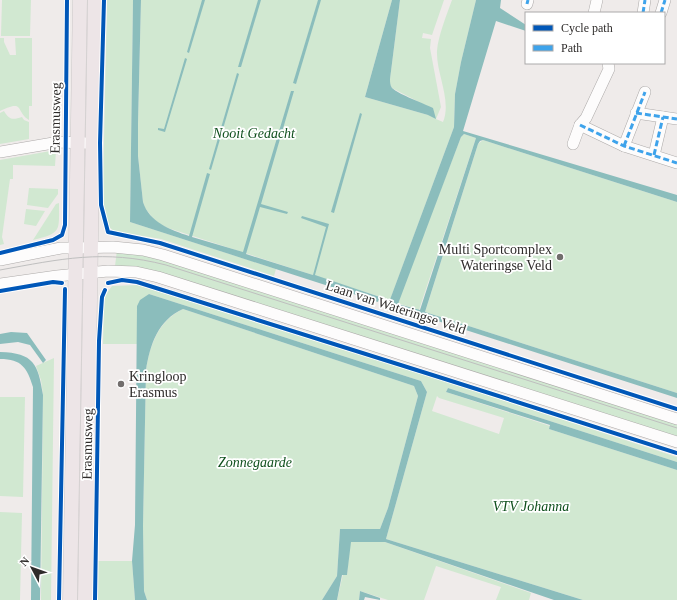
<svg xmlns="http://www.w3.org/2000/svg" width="677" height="600" viewBox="0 0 677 600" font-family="'Times New Roman',serif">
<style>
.green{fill:#d1e8d1;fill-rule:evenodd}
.water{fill:#8bbdbc;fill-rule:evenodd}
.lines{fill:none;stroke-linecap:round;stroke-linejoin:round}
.minor-casing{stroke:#adaaa9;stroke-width:12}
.major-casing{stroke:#ccc9c9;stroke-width:15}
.minor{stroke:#fdfcfc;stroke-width:11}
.major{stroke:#ede5e7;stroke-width:14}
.tram{stroke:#bfbfbf;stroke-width:1}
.quiet{stroke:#3ea3eb;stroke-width:3;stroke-dasharray:6 3;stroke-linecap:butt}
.cycleway-casing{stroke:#fff;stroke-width:6}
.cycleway{stroke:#0057b8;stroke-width:4}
.poi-dot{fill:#726e6d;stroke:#fff;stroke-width:1.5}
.labels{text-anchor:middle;stroke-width:3.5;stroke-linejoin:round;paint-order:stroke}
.street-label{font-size:14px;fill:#2e2b2a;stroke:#fff}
.park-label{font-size:14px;font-style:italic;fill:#0e4f1c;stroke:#fff}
.poi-label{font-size:14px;fill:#2e2b2a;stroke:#fff;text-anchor:end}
</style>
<rect width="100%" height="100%" fill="#efebea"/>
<g class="green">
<polygon points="2,0 31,0 30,36 1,36"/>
<polygon points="107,0 133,0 130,222 276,269 274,276 161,239 113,231 107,224 103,201 103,185"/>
<path d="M141,0H392L365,97L428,115L419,102L392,88L390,84V79L400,0H444L432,35L423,33L422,38L431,39L430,48L441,107L436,119L443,122C452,100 436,74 437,51C438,36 447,14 452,0H476L461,62L455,94L454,127L390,300L168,228L158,223L152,217L145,208L143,202L138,156V123Z"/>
<path d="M0,38H4V42L10,55H16L15,38H32V106H29V120C15,111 25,99 0,111Z"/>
<path d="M4,111C9,120 13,120 22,117L24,120L29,122V139L0,144V113Z"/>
<polygon points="464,134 476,138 419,310 397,303 461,137"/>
<polygon points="483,140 677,202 677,393 425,312 478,144"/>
<polygon points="56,150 55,166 13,165 13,179 10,179 2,237 4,244 0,245 0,160"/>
<polygon points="29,188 58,189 58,194 48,208 27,205"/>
<path d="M59,203C59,231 62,233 33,240L56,204Z"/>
<polygon points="26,209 45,211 36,226 24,224"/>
<polygon points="117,250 136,252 677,422 677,440 115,266"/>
<path d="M137,285L441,380L677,457V462L448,388L446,392L550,426L549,429L677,470V600H583L386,539L427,392L421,381L149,294L137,306V344H103L104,297L112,286ZM437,396L439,398L504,418L499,434L432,411Z"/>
<path d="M183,309L414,386L418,396L388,508L380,529H340L337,576L322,600H147L144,591L143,526L146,370C150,345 158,321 183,309Z"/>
<polygon points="54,358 51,600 41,600 43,395 41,380 36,366"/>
<polygon points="0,397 25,397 23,497 0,496"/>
<polygon points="0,512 22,513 20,600 0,600"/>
<polygon points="350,542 385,542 531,593 529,600 496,600 501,587 436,566 424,600 388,600 360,591 359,600 337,600 343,574 347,575"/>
<polygon points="98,561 132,561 135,600 98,600"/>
</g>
<g class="water">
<path d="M133,0H141L138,123V156L143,202C149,222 171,230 189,236L207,173L210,174L192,237L243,252L291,91H294L261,204L288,212L287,214L260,207L246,254L313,275L326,227L301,218L302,216L329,224L315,275L380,297L378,302L130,222Z"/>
<polygon points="202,0 205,0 189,53 187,52"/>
<polygon points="258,0 261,0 241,67 238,67"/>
<polygon points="318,0 321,0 296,84 293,83"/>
<path d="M392,0H400L390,79C390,82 390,85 392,88C400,95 423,103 433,108L436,119L428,115L365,97Z"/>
<path d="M476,0H501L500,8L526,25V31L496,21L463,131L677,195V202L483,140L480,141L478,144L425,312L677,393V398L388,305L454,127L455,94L461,62ZM464,134L476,138L420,310L398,304L461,137Z"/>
<polygon points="185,58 187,59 165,132 158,130 158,128 164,129"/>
<polygon points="237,73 239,74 211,170 209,169"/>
<polygon points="360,113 362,114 334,213 331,212"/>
<path d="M149,294L421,381L427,392L386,539L583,600H554L385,542H351L347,575H342L337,600H322L337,576L340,529H380L388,508L418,396L414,386L183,309C158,320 150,345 146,370L143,526L144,591L147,600H135L132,561L135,525L137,306L140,300Z"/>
<polygon points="11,332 27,333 46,360 43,363 30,345 18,342 0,344 0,334"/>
<path d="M0,352C34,353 38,364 43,395L40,600H31L33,387C27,368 22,359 0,359Z"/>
<polygon points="448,388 677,462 677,470 549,429 550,425 446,392"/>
<polygon points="360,591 380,598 380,600 365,597 364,600 359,600"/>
</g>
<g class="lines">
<g class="minor-casing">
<g id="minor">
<polyline points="527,4 528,0"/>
<polyline points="594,13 597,0"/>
<polyline points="643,13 645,0"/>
<polyline points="661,13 665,0"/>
<polyline points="636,113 677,119"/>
<polyline points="580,125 624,146 677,163"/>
<polyline points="573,144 580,125 586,118 609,69 608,63"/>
<polyline points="624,146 645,92"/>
<polyline points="0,152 59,142 86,143"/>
<polyline points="654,155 663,117"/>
<polyline points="0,260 61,248 76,248 113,247 143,250 163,255 677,419"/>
<polyline points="0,284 57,276 108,271 136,272 158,277 677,442"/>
</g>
</g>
<g class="major-casing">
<g id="major">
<polyline points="70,600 80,0"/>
<polyline points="85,600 95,0"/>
</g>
</g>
<use href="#minor" class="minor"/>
<use href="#major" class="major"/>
<path class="tram" d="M0,270C61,259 104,249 166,265L677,428"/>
<g class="quiet">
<polyline points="527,4 528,0"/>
<polyline points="643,13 645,0"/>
<polyline points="661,13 665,0"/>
<polyline points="636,113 677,119"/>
<polyline points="580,125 624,146 677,163"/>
<polyline points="624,146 645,92"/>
<polyline points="654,155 663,117"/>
</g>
<g class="cycleway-casing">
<g id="cycleway">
<polyline points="104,0 100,143 101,205 108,232 160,243 677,409"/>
<polyline points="0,253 53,240 62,235 65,225 67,0"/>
<polyline points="108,283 122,280 137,282 442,378 677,453"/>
<polyline points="0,291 53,282 62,283"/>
<polyline points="59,600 65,289"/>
<polyline points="95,600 99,341 102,297 105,290"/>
</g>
</g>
<use href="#cycleway" class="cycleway"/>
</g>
<g class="poi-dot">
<circle cx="560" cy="257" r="4"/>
<circle cx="121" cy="384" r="4"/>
</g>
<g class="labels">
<g class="street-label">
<text transform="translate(55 118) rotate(-89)" y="5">Erasmusweg</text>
<text transform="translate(396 307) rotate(18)" y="5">Laan van Wateringse Veld</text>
<text transform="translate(87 444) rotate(-89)" y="5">Erasmusweg</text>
</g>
<g class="park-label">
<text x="254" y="138">Nooit Gedacht</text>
<text x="255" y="467">Zonnegaarde</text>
<text x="531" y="511">VTV Johanna</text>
</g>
<g class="poi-label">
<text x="552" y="254">Multi Sportcomplex<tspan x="552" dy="16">Wateringse Veld</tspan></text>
<text x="129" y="381" text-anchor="start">Kringloop<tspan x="129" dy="16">Erasmus</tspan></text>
</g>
</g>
<rect x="525" y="12" width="140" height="52" fill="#ffffff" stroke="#abaaaa"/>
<rect x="533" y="25" width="20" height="6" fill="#0057b8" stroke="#abaaaa"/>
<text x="561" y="32" font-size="12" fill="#2e2b2a">Cycle path</text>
<rect x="533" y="45" width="20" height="6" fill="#3ea3eb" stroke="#abaaaa"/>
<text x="561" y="52" font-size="12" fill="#2e2b2a">Path</text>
<g transform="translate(32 568) rotate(311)" stroke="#ffffff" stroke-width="3" paint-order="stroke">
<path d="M0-3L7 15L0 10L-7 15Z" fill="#2e2b2a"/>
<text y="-6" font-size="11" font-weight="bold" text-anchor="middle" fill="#2e2b2a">N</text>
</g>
</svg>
